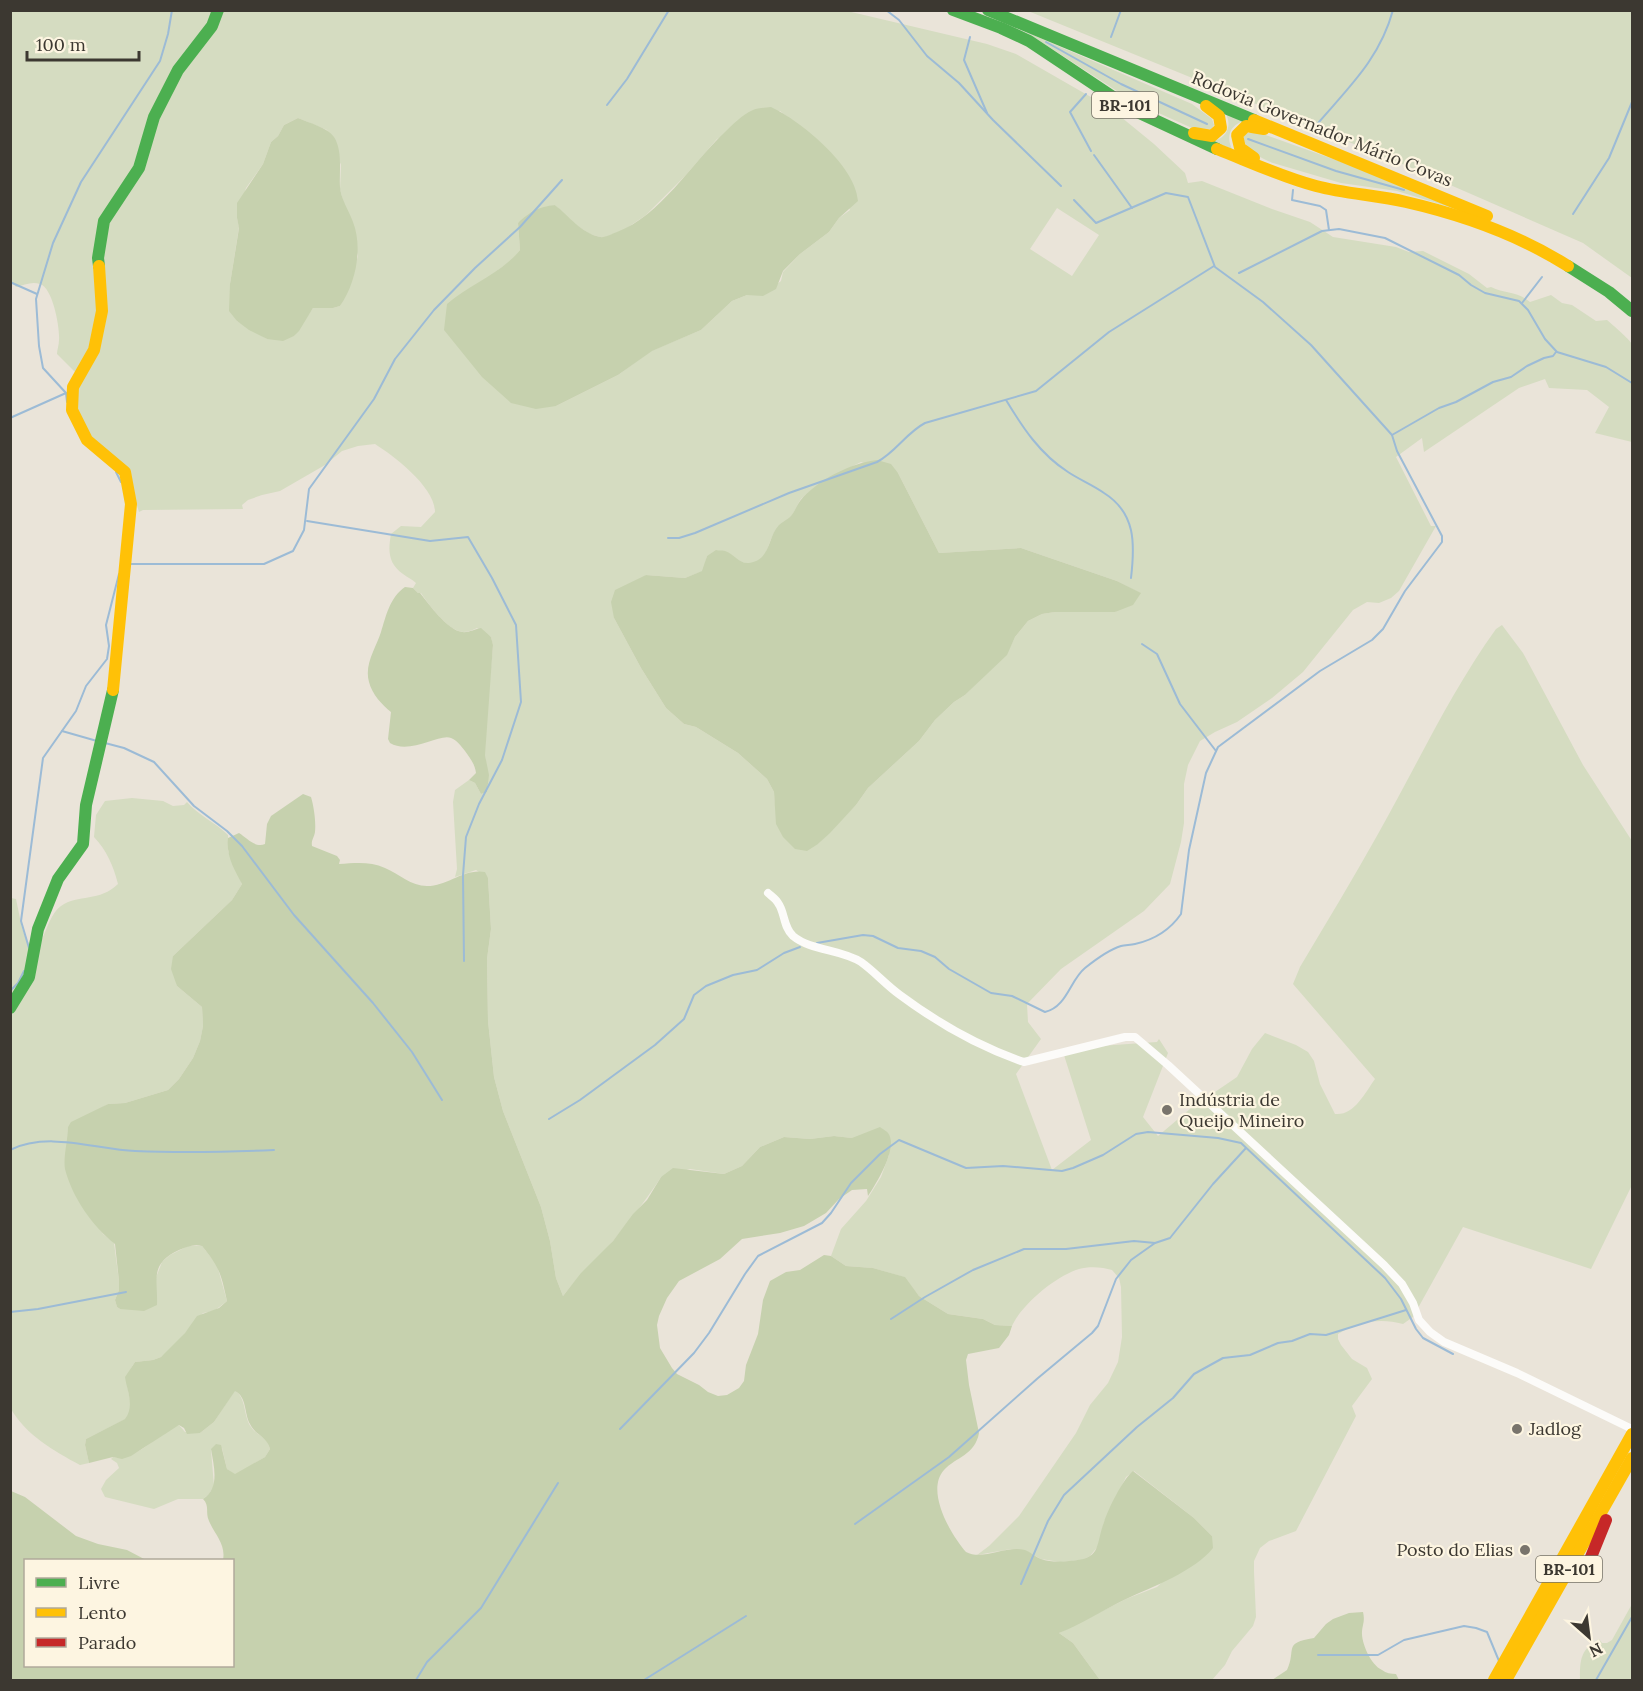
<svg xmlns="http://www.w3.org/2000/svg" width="1643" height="1691" viewBox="0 0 1643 1691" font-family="Lora,serif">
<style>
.green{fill:#d5dcc1;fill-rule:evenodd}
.forest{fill:#c6d1ae}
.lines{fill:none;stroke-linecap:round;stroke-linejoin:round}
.stream{stroke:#9cbbd6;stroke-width:2}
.street{stroke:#fcfbf9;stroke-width:8}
.fast{stroke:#4caf50;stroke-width:12}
.slow{stroke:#ffc107;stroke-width:12}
.jam{stroke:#c62828;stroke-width:12}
.poi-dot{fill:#79746c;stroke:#fdf5e1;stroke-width:2}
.labels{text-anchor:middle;stroke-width:4.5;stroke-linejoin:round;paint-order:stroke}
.shield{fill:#fdf5e1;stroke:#767166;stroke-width:1.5}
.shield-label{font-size:16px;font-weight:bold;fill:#3c3831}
.street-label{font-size:18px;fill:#3c3831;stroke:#fdf5e1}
.poi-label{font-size:18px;fill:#3c3831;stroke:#fdf5e1;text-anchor:start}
</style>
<rect width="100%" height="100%" fill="#eae4d9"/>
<g class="green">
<path d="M10,11H847L987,44L1016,54L1110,108L1154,144L1185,173L1188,183L1202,181L1272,209L1310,222L1333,237L1396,247L1409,252L1423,251L1469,274L1487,288L1491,287C1505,294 1517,291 1530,302L1551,295L1562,303L1572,305L1596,321L1607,320C1613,325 1629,339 1632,344V442L1595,433L1609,407L1587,390L1549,388L1545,379L1519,388L1424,452L1422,438L1396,457L1431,526H1436L1399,591L1391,598L1379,603L1367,602L1353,610L1303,672L1272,698L1237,722L1215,732L1200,741L1188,765L1184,784V823L1181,842L1170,884L1144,911L1061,969L1027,1004L1028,1022L1041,1039L1016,1074L1052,1170L1091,1140L1063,1052L1100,1046L1157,1042L1159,1039L1168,1053L1143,1117L1158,1136L1190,1109L1237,1077L1252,1049L1265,1033L1296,1045L1308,1052L1314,1061L1320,1084L1335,1114C1354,1116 1365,1093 1375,1079L1293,984L1300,967C1326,923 1353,879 1378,834C1417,765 1450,693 1496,629L1502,625L1523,653L1583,765L1632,841V1185L1591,1269L1463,1227L1413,1317L1403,1324C1381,1318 1358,1321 1338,1334V1339L1341,1345L1352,1359L1367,1368L1372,1379L1352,1406L1356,1416L1296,1531L1269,1541L1260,1548L1254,1561V1572L1256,1617L1253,1626L1232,1651L1225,1665L1212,1680H1100L1073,1643L1059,1633L1126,1599L1157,1587L1212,1536L1194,1518L1134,1471L1126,1477L1104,1522L1099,1545L1090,1556L1082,1560L1060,1562L1041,1559L1026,1551L1011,1549L977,1555L989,1546L1019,1516L1076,1433L1090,1405L1108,1383L1118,1362L1122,1337L1121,1287L1119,1278L1112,1270C1103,1267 1089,1266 1079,1269C1056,1276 1022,1304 1012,1326L995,1325L983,1319L948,1314L919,1296L904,1277L873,1268L846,1266L831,1256L841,1229L866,1201L881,1177L889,1155L852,1138L834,1136L810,1139L784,1137L760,1147L742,1166L724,1174L690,1169L661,1177C647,1199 630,1220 613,1241C597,1260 578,1276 563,1296L556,1278L550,1241L541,1207L503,1111L494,1077L488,1021L487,959L491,929L488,878L476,870L455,877L457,869L453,802L455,790L469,780L475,783L481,794L487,792C490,779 486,768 485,755C485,719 490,682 493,646L491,637L477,628C473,630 468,632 463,632C448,631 429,605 421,593L419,594L413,588L416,583C412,579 408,578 403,574C388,563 388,551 391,534L401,526L421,527L435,512C435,487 394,456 375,444L358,446L342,451L325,465L280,491L262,495L248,500L242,505L243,509L143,510L139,512C136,502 133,492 127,482C112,458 77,431 75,401C74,392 76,382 76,373L57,354C57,350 59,345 59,340C60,328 53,288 40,284C32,281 24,285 16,287L11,280ZM780,111L820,142L850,210L839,218L829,232L800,254L783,272L781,281L763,295H747L732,301L701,330L651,351L618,375L556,406L498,270L511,261L520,250L518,223L555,205L576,225L590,234L603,238L624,230L646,215L685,176L717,139ZM298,118L327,130L341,165L340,189L358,256L349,287L340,306L333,308H313L294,336L267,339L237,321L230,294V284L239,227L237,218L246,188L263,164L271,142L278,136L284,125ZM1057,208L1099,235L1072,276L1030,249ZM861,462L898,473L939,553L1021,548L1117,581L1140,593L1115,612H1055L1042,614L1028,621L1015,637L1006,655L965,695L954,702L935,720L919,741L868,788L856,805L818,844L775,804L774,792L767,779L738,753L696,727L684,724L666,708L641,668L614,618L646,575L685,578L703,571L707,556L727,552C735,559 744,567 756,562C768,556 767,546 773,535C777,526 786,523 792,515C796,510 797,504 801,499C818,482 840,473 861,462Z"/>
<polygon points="1028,11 1632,11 1632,278 1583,243 1393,160"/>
<polygon points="1026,32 1192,104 1212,119 1214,125 1211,129 1192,128 1134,102"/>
<path d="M1226,114L1244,121C1230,125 1226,136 1232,149L1213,141C1227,138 1232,126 1226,114Z"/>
<path d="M1246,133H1260L1361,169L1456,209L1397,191L1341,183L1273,163C1261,158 1247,152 1243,138Z"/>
<path d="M132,798L163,801L173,806L184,805L187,802C198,815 216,823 228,835V851L242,884L232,900L173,956L177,986L202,1007L203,1026L200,1041L193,1058L179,1079L168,1090L125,1103L108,1104L68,1127L73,1189L103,1234L114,1243L119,1281V1290L115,1300L117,1307L120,1309L155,1286V1280L162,1262L170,1255L188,1246H202L217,1265L227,1301L214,1311L203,1313L172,1348L161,1357L153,1360L135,1362C116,1387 140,1401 126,1419L86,1439L85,1445L89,1463L80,1465C54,1451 26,1435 11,1409V898L16,899L22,928L27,942L31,943L42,939C47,929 51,913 61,906C78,894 100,902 118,884C113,865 107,851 94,837L96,815L105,801Z"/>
<path d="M235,1390C247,1400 243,1415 251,1427C257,1436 267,1436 270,1449L265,1457L235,1475L227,1469L222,1448L211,1450L214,1486L209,1494L203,1499H178L154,1509L105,1497L101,1489L106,1480L119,1468L117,1463L111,1459L113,1457C136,1462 158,1433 179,1425L185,1432L200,1433L214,1422Z"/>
<path d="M1632,1604V1680H1580C1580,1660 1580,1650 1599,1639L1602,1643H1607L1612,1640Z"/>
</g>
<g class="forest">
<path d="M771,107C801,121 856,166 858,201L839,218L829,232L800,254L783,271L776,289L763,296L747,295L732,301L701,330L652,351L618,375L556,406L536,409L511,403L482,377L444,330L447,304C470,284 501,274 520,250L518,223C531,211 538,207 555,205C569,216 581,233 600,237C605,238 611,234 617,232C660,216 691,164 724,133C732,125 742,115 753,110C758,108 765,108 771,107Z"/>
<path d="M298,118C309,123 327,127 334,137C343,151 339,172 340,187C341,199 349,211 353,222C363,248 356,283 340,306L333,308H313L299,331L294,336L283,341L267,339L249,330L237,321L229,311L230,284L239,228L237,218V203L263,164L271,142L278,136L284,125Z"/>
<path d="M877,460L891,464L898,473L939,553L1021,548L1117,581L1141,593L1133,605L1115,612H1055L1042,614L1028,621L1015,637L1007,655L965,695L954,702L935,720L919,741L868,788L856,805L830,833L818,844L807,851L795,849L783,837L776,824L774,792L767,779L738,753L696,727L684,724L666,708L641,668L614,618L611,602L615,590L646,575L685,578L702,571L707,556L716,550C719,551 722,550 725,551C734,554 739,564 749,563C771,560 767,538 779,525C782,522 787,520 790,517C795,512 796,506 800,501C817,480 851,463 877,460Z"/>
<path d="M405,587L413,588L418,593H420C429,604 447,630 462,632C468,633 475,629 481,628L491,637L493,645L485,755L489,775L487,792L481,794L475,783L469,780L476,773C475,764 470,758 465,751C461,746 457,740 451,738C440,733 410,755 390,743L388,739L391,712C382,705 372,694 369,682C364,664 376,648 381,632C386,616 390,597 405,587Z"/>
<path d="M303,794L311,797C314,807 316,822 315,832C314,838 311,840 312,846L337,856L340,860L339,864C355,863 370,861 385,868C399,874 411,886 427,886C448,886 464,868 485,872L488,878L491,929L487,959L488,1021L494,1077L503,1111L541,1207L550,1241L556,1278L563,1296L581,1273L613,1241L633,1214L647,1200L661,1177L673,1168L724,1174L742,1166L760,1147L784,1137L810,1139L834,1136L852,1138L880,1127C881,1128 888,1132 888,1133C899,1147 876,1184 868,1196L867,1189L852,1190L839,1199L826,1213L804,1226L780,1233L742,1239L720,1259L679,1281L667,1298L659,1316L657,1325L660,1348L672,1368L677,1374L699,1385L708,1392L718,1396L727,1395L739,1388L744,1381L746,1365L758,1334L763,1300L770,1281L786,1272L800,1270L824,1255L831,1256L846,1266L873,1268L905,1277L919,1296L948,1314L983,1319L995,1325L1012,1326L1009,1335L999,1348L968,1354L966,1360L969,1385L979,1433C975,1455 956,1457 944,1470C925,1491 951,1535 966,1552C983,1561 1005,1545 1025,1550C1031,1552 1035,1557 1041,1559C1049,1562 1060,1562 1069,1561C1102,1559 1095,1547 1104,1522C1108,1509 1123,1479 1133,1471L1194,1518L1212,1536L1213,1548C1195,1571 1152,1587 1126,1599C1103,1610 1082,1624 1059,1633L1073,1643L1100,1680H11V1491L25,1497L76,1536L98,1544L127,1550L146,1560H26V1666H232V1560H223C226,1544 215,1535 209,1521C205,1512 210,1506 203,1499C220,1488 214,1467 211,1449L216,1444L221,1445L227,1469L235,1474L265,1457L270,1449C267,1436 255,1435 250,1424C244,1413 247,1397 235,1391L214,1422L200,1433L187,1434L184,1428L179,1425L131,1456L122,1459L113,1457L89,1463L85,1445L86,1439L125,1419C135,1406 127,1391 125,1377L135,1362L153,1360L161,1357L185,1333L197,1316L219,1308L227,1301C221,1274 220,1268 202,1246C193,1244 187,1247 179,1250C149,1264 158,1279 157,1305L144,1311L120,1309L117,1307L115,1300L119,1290V1281L115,1244C93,1227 72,1197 65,1169C63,1157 68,1140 68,1127L71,1122L108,1104L125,1103L168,1090L179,1079L193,1058L200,1041L203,1026L202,1007L177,986L171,969L173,956L232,900L242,884C234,869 226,856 228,838L239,833C247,838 255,848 265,844L267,824L271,816Z"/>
<path d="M1363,1612C1365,1621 1363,1623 1362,1631C1361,1643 1371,1665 1382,1670C1386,1673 1391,1674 1396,1674L1399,1680H1272L1287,1670C1297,1649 1282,1643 1314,1638L1326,1624L1333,1619L1349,1613Z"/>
</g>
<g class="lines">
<g class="stream">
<polyline points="886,10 899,20 927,56 959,83 993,120 1061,186"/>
<polyline points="970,37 964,60 987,113"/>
<polyline points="1111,37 1121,10"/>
<polyline points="1046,42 1121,84 1207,124"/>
<polyline points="1086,94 1070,112 1091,151"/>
<polyline points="607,105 627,79 669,10"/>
<path d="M1314,131L1319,122C1350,86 1380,58 1393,10"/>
<polyline points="1248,139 1336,171 1404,190"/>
<polyline points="1094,155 1132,208"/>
<polyline points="1293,190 1292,200 1320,206 1326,210 1329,230"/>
<polyline points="1573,214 1609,158 1632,102"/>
<polyline points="1239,273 1322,231 1339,229 1385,238 1459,275 1471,285 1485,293 1519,301 1528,310 1545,339 1557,352 1606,367 1632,383"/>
<polyline points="10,282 37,294"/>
<polyline points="1522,303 1542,277"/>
<path d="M1006,400C1023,428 1040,454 1068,472C1080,480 1093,485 1104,493C1136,513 1135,544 1131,578"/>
<polyline points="67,402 66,393 43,368 39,346 36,299 53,243 81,182 160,61 168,34 172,10"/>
<polyline points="10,418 66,393"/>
<polyline points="1392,435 1439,408 1456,402 1493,382 1511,377 1527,366 1544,358 1553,356 1556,352"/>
<polyline points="116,472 121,482"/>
<polyline points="307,521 430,541 468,537 492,578 516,625 521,702 502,760 479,804 466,837 463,875 464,961"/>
<path d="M668,538H679L695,533L789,493L877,462C896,452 906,433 925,423L1036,391L1109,332L1214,266"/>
<polyline points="130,564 264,564 293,551 304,530 309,489 374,399 395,359 434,310 475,268 520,227 562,180"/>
<polyline points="1142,644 1157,654 1180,704 1216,751"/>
<polyline points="62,731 97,741"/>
<polyline points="105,743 124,748 154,762 194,806 227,831 242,846 294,915 373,1003 412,1052 442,1100"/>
<path d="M817,943L863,935L873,936L898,948L921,951L935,957L949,969L991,993L1012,996L1045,1012C1067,1007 1070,980 1085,968C1095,960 1108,950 1121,946C1125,945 1130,945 1135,944C1153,940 1170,930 1181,914L1189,850L1206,773L1218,747L1320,671L1372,640L1383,629L1405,591L1442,542V536L1397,451L1392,435L1311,345L1263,302L1215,267L1188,197L1166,193L1096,223L1074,200"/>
<polyline points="29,948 21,921 43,758 76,711 86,686 107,659 109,646 106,625 119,574"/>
<polyline points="10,991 18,983 24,971"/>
<polyline points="549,1119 580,1100 655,1045 684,1019 694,995 706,986 733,975 757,970 784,953 800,947"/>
<path d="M10,1150C48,1131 95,1149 135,1151C181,1153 228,1152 274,1150"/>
<polyline points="10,1312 38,1309 126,1292"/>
<polyline points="891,1319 925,1297 973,1270 1024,1249 1066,1249 1134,1241 1155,1243"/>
<polyline points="620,1429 694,1353 709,1333 745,1274 758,1256 822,1223 831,1213 851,1183 880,1154 899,1140 966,1168 1003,1166 1062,1171 1073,1168 1103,1155 1136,1134 1148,1132 1218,1138 1241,1143 1385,1278 1401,1299 1416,1329 1423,1338 1453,1354"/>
<polyline points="855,1524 949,1457 1038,1378 1092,1333 1098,1326 1116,1279 1131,1260 1155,1243 1170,1238 1213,1184 1246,1148"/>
<polyline points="1021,1584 1048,1521 1064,1495 1137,1427 1173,1398 1194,1374 1223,1358 1250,1355 1278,1343 1292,1341 1310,1334 1326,1335 1339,1331 1406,1310"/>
<polyline points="1318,1655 1378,1655 1404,1640 1464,1626 1476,1628 1487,1632 1499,1661"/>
<polyline points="416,1680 427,1662 481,1608 558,1483"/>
<polyline points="644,1680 746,1616"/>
<polyline points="1596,1680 1632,1617"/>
</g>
<path class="street" d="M768,893C771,896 776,899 778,903C785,912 783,927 793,936C811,951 841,949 861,962C875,972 886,985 900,995C939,1024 977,1046 1024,1062L1125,1037H1135L1168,1065L1384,1265L1402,1284L1413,1303L1419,1320L1430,1332L1444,1342L1517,1373L1630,1428"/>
<g class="fast">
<polyline points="953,10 1001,28 1029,41 1131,109 1217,149"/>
<polyline points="988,10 1254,120"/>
<polyline points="99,266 98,258 104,221 139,168 154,117 178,70 212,26 218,10"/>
<polyline points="1568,266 1609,292 1632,311"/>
<polyline points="10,1008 29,977 38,929 58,879 83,844 86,805 113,690"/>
</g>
<g class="slow">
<polyline points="1254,120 1487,216"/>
<polyline points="1194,133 1212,136 1221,128 1219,116 1206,106"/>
<path d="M1217,149C1250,162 1282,177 1316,186C1346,194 1377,195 1406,202C1463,215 1519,235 1568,266"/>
<polyline points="1254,158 1240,148 1237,135 1246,126 1264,129"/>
<polyline points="99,266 102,311 94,350 73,387 72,410 87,440 125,472 131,504 113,690"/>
<polyline points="1494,1680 1632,1434"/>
<polyline points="1506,1680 1632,1458"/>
</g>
<polyline class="jam" points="1589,1562 1606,1520"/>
</g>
<g class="poi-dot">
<circle cx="1167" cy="1110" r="6"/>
<circle cx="1517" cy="1429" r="6"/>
<circle cx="1525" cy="1550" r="6"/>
</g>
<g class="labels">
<g class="shield">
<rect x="1092" y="92" width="66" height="26" rx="4.5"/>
<rect x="1536" y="1556" width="66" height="26" rx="4.5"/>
</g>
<g class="shield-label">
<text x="1125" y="111">BR-101</text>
<text x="1569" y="1575">BR-101</text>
</g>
<g class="street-label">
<text transform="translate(1322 129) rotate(22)" y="6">Rodovia Governador Mário Covas</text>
</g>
<g class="poi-label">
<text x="1179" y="1106">Indústria de<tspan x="1179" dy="21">Queijo Mineiro</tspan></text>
<text x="1529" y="1435">Jadlog</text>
<text x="1513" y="1556" text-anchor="end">Posto do Elias</text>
</g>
</g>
<rect width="1643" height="1691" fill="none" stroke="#3c3831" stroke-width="24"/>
<rect x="24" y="1559" width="210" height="108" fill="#fdf5e1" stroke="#b0a99b" stroke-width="1.5"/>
<rect x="36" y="1578" width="30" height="9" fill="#4caf50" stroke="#b0a99b" stroke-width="1.5"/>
<text x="78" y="1589" font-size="18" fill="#3c3831">Livre</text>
<rect x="36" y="1608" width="30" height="9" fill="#ffc107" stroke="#b0a99b" stroke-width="1.5"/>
<text x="78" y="1619" font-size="18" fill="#3c3831">Lento</text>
<rect x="36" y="1638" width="30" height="9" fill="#c62828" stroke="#b0a99b" stroke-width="1.5"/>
<text x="78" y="1649" font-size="18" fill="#3c3831">Parado</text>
<g transform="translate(1589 1637) rotate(152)" stroke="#fdf5e1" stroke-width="4.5" paint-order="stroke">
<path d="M0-4.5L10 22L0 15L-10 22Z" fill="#3c3831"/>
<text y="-9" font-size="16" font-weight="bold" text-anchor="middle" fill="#3c3831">N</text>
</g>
<path d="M27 51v9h112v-9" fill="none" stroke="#3c3831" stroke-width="3"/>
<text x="36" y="51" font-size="18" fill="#3c3831" stroke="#fdf5e1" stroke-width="4.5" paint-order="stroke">100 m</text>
</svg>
